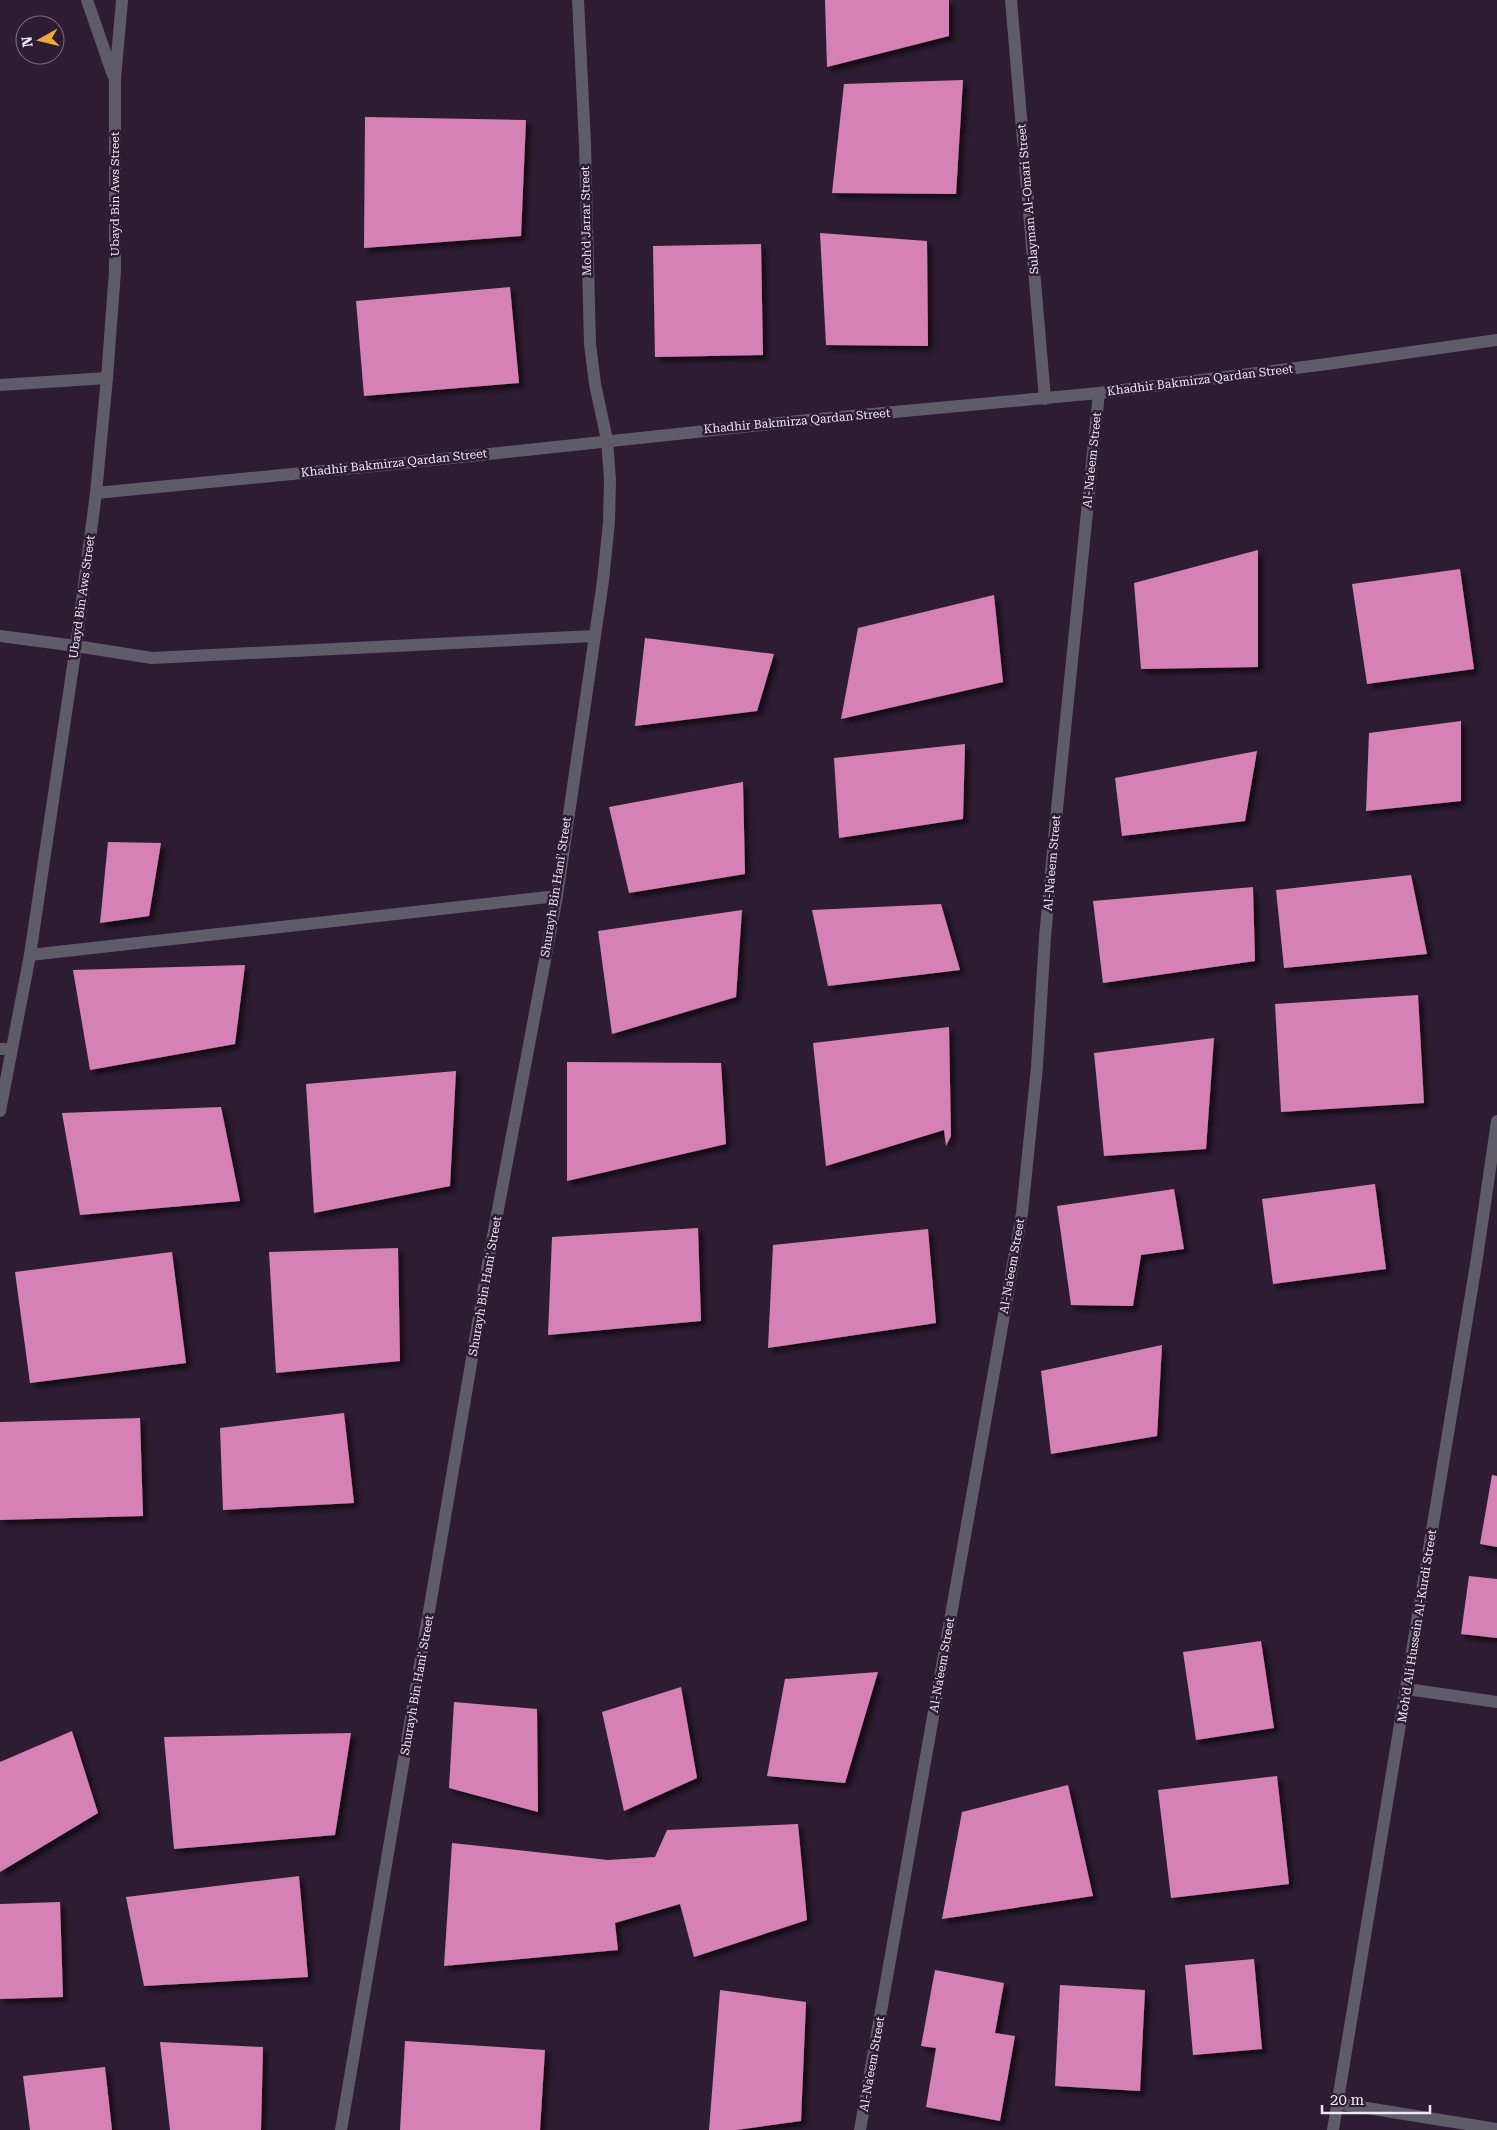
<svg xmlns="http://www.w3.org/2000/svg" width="1497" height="2130" viewBox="0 0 1497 2130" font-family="'Roboto Serif',serif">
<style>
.building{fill:#d581b6;filter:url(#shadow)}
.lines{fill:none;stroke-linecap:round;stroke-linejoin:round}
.lane{stroke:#5f5c69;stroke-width:12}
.street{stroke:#5f5c69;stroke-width:12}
.labels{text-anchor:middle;stroke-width:5;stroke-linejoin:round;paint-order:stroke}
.street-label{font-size:12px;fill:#f2e7f5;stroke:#2d1c32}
</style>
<defs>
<filter id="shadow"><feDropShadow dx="4.5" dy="4.5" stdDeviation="2.5" flood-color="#0009"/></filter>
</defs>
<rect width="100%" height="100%" fill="#2d1c32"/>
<g class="building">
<polygon points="825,0 949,0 949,36 827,67"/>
<polygon points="963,80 956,194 832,193 844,84"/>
<polygon points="365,117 526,120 521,236 364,248"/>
<polygon points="820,233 927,241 928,346 826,345"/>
<polygon points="761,244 763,355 655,357 653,246"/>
<polygon points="510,287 519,383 364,396 356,301"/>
<polygon points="1258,550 1258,667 1141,669 1134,583"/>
<polygon points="1460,569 1474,669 1367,684 1352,584"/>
<polygon points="994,595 1003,682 841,719 858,628"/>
<polygon points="645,638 774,654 757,711 635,726"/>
<polygon points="1461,721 1461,801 1366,811 1369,733"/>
<polygon points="965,744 963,819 839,838 834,758"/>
<polygon points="1257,751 1245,821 1122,836 1115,778"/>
<polygon points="743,782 745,874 629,893 609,807"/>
<polygon points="108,842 161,843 149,916 100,923"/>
<polygon points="1411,875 1427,954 1284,968 1276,890"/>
<polygon points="1253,887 1255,961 1103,983 1093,901"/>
<polygon points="941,904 960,970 828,986 812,910"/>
<polygon points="742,910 736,997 612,1034 598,931"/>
<polygon points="245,965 235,1044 90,1070 73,970"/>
<polygon points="1418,995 1424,1103 1281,1112 1275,1004"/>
<polygon points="949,1027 951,1136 946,1146 944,1130 826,1166 813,1043"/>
<polygon points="1214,1038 1206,1149 1104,1156 1094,1053"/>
<polygon points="567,1062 721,1063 726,1144 567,1181"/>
<polygon points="456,1071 450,1186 314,1213 306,1084"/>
<polygon points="221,1107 240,1201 80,1215 62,1113"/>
<polygon points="1375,1184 1386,1269 1273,1284 1262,1199"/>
<polygon points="1174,1189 1184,1249 1141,1255 1133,1306 1071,1305 1057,1206"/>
<polygon points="698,1228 701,1321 548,1335 552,1237"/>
<polygon points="928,1229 936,1323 768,1348 773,1245"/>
<polygon points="398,1248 400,1361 276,1373 269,1252"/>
<polygon points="172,1252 186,1363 30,1383 15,1272"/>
<polygon points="1162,1345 1157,1436 1051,1454 1041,1371"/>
<polygon points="344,1413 354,1503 223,1510 220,1428"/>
<polygon points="140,1418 143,1516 0,1520 0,1422"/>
<polygon points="1492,1475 1497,1476 1497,1547 1480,1544"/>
<polygon points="1469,1576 1497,1579 1497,1638 1461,1634"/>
<polygon points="1261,1641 1274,1728 1196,1740 1183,1652"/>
<polygon points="878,1672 845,1783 767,1776 785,1679"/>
<polygon points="681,1687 697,1778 624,1811 602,1712"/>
<polygon points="454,1702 537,1709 538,1812 449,1788"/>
<polygon points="72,1731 98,1813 0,1872 0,1762"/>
<polygon points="351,1733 335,1835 174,1849 164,1737"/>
<polygon points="1277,1776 1289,1884 1171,1898 1158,1790"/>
<polygon points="1068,1785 1093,1896 942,1919 962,1812"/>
<polygon points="798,1824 807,1920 694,1957 680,1904 615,1923 618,1950 444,1966 452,1843 608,1860 655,1857 667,1830"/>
<polygon points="299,1876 308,1977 144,1986 126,1897"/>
<polygon points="60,1902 63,1997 0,1999 0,1904"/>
<polygon points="1254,1959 1262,2049 1193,2055 1185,1965"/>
<polygon points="935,1970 1004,1983 995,2033 1015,2036 1000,2121 926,2107 936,2048 921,2046"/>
<polygon points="1060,1985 1145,1990 1140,2091 1055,2086"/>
<polygon points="720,1990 806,2002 801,2121 736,2130 709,2130"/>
<polygon points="405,2041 545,2050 540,2130 400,2130"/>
<polygon points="160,2042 263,2047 261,2130 170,2130"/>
<polygon points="105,2067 112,2130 30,2130 23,2076"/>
</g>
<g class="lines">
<g class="lane">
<polyline points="0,385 107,378"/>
<polyline points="76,646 152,658 593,636"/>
<polyline points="30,955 557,896"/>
<polyline points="0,1049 11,1049"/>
<polyline points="1336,2103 1497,2129"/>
</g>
<g class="street">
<polyline points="87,0 113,75"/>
<polyline points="1011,0 1045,399"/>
<polyline points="96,493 385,465 808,420 1099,393 1327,364 1497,340"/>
<polyline points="0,636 76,646"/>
<polyline points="0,1111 30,955 76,646 96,493 107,378 115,271 115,79 122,0"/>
<polyline points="1407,1689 1497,1702"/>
<polyline points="341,2130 490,1252 557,896 603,581 609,522 610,480 607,440 595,384 590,344 585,144 578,0"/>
<polyline points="860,2130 1022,1213 1037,1067 1045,937 1055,829 1099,393"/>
<polyline points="1333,2130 1477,1258 1497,1121"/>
</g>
</g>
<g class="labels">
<g class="street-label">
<text transform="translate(115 194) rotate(-90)" y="4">Ubayd Bin Aws Street</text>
<text transform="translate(1028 199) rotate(-95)" y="4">Sulayman Al-Omari Street</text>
<text transform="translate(586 221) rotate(-91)" y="4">Moh'd Jarrar Street</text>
<text transform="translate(1200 380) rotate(-7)" y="4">Khadhir Bakmirza Qardan Street</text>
<text transform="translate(797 421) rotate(-5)" y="4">Khadhir Bakmirza Qardan Street</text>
<text transform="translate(1092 460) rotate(-84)" y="4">Al-Na'eem Street</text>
<text transform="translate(394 463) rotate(-6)" y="4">Khadhir Bakmirza Qardan Street</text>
<text transform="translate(82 597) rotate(-82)" y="4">Ubayd Bin Aws Street</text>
<text transform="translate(1052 863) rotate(-85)" y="4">Al-Na'eem Street</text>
<text transform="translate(556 887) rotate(-81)" y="4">Shurayh Bin Hani' Street</text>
<text transform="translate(1012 1266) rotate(-80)" y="4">Al-Na'eem Street</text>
<text transform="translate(485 1286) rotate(-80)" y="4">Shurayh Bin Hani' Street</text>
<text transform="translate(1417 1626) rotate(-81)" y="4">Moh'd Ali Hussein Al-Kurdi Street</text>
<text transform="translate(942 1665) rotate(-80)" y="4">Al-Na'eem Street</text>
<text transform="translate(417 1685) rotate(-80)" y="4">Shurayh Bin Hani' Street</text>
<text transform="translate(872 2064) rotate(-80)" y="4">Al-Na'eem Street</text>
</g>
</g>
<g transform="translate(40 40) rotate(262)"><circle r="24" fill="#2d1c32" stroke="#7c6d80"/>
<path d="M0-4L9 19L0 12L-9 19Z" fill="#ebaa39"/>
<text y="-8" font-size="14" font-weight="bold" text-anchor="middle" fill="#f2e7f5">N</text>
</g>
<path d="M1322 2105v8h108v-8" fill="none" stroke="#f2e7f5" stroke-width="2.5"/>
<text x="1330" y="2105" font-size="15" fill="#f2e7f5" stroke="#2d1c32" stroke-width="4" paint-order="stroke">20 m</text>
</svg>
